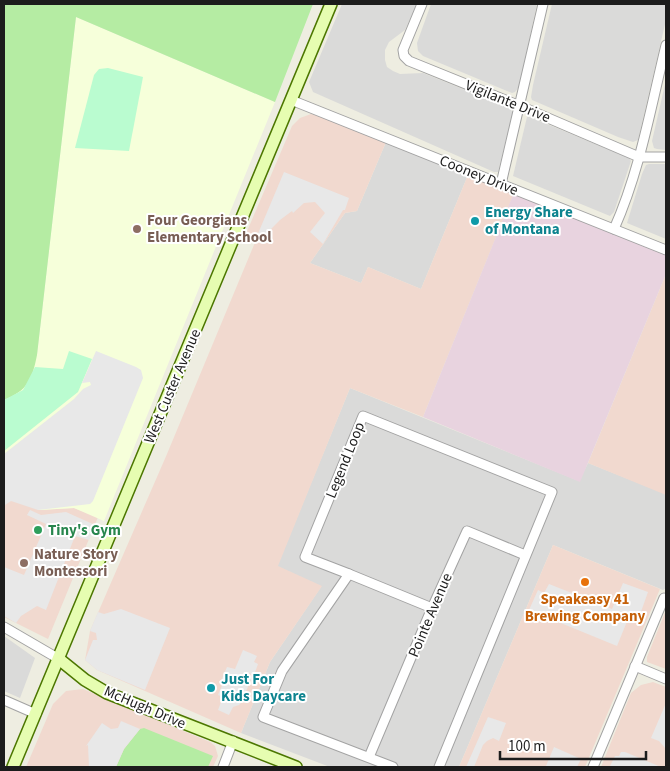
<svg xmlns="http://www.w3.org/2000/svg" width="670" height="771" viewBox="0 0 670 771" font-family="'Source Sans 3',sans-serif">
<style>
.residential{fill:#dadad9}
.commercial{fill:#f1d9cf}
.industrial{fill:#e8d3df}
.education{fill:#f6ffda}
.grass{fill:#b5eca3}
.park{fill:#bafcd0}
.parking{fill:#e8e8e8}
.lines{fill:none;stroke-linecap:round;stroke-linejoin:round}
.street-casing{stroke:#a3a3a3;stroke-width:11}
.secondary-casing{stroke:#4c7700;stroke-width:14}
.street{stroke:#fff;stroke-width:9}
.secondary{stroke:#e6fdb1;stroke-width:11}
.culture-dot{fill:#0f9aa8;stroke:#fff;stroke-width:2}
.education-dot{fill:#8d6e63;stroke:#fff;stroke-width:2}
.leisure-dot{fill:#2e9e5b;stroke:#fff;stroke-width:2}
.food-dot{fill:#e8710a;stroke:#fff;stroke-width:2}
.labels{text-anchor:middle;stroke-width:4;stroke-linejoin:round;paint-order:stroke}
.street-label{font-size:15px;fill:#1c1c1c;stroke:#fff}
.culture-label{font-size:15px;font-weight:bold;fill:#0d838f;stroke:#fff;text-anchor:start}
.education-label{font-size:15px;font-weight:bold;fill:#785e54;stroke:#fff;text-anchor:start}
.leisure-label{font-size:15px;font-weight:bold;fill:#27864d;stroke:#fff;text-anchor:start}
.food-label{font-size:15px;font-weight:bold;fill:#c56008;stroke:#fff}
</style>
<rect width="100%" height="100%" fill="#eeede1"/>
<g class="residential">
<polygon points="342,4 417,4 405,30 389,42 385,50 385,60 387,67 393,71 400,74 423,73 510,108 513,113 498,172 494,172 313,92 309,82"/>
<polygon points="431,4 537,4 519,87 515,92 512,93 423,56 418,51 417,43"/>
<polygon points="552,4 666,4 666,20 638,140 633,142 618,137 532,100 531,97 533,85"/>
<polygon points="666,80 666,150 657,149 654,148 652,141"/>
<polygon points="527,117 530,117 629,158 631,161 614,212 610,216 513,176"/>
<polygon points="386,142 468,175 421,289 368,267 361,283 310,263 345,213 357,211"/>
<polygon points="649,164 666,164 666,239 627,223 642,174 646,165"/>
<polygon points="350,388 579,481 588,463 666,494 666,588 663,590 553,545 459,767 330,767 241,733 270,662 321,587 276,569"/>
<polygon points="4,636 35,658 20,698 4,691"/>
</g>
<g class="commercial">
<polygon points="311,114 322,116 386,142 357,211 345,213 310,263 361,283 368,267 421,289 468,175 514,193 423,417 350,388 278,566 322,586 270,662 241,733 97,670 85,660 90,631 167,454 256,240 245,236 292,126 300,118"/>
<polygon points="666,274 666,495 588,463"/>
<polygon points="4,494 39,510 74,508 98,517 48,639 4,617"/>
<polygon points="553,545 660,589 585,767 459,767"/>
<polygon points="666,610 666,669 647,662 647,657"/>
<polygon points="653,682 666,687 666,767 601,767 631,693 641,685"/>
<polygon points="83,689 210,742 215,746 218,756 213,767 26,767 53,704 66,691"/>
</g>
<polygon class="industrial" points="515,190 666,250 666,274 580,482 423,417"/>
<polygon class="education" points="76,17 275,102 104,521 74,508 40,510 4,494 4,400 12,396 37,355"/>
<g class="grass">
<path d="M4,4H313L275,102L76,17L37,355C32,380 28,390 4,400Z"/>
<polygon points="144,728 213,756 208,767 116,767 124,749 140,729"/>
</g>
<g class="park">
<polygon points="108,68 143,77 129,151 75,148 94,75 99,69"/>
<polygon points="69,351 92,359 78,392 4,451 4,400 23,390 35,367 63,369"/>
</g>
<g class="parking">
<polygon points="284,172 349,198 345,210 343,210 323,244 310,232 325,213 315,202 304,203 293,213 292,211 280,220 271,229 265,241 257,236"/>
<polygon points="96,351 136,367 141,370 143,378 93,501 90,504 38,510 11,501 5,505 4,508 4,454 74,399 83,389 91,385 90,382 82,383"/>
<polygon points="30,510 41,515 66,512 95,525 89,540 75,536 46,610 37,606 21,616 16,623 4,616 4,567 24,575 46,524 27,515"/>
<polygon points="623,583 648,592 637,623 628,619 617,646 529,610 538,590 544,593 549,584 612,609"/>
<polygon points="121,609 170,628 145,690 97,670 85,660 93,640 97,640 96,633 90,631 98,612 104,614"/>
<polygon points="243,650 257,656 254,662 258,664 254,675 246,672 245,675 252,677 244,696 238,694 236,697 243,701 239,705 233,707 229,715 218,710 223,697 218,695 223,683 221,681 227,667 235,669"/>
<polygon points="666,703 666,749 659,741 651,738"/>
<polygon points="488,717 506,723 499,741 493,738 487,741 483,745 474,767 466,767"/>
<polygon points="121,721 140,729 124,749 116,767 89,767 88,745 86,746 102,723 111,729 118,728"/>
<polygon points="554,747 581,759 577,767 546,766"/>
<polygon points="621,752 625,752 661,767 611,767 610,766 615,756 619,756"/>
</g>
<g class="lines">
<g class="street-casing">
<g id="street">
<polyline points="422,4 403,50 404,56 409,61 520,106 639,157 666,157"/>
<polyline points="291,100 666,250"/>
<polyline points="501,184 543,4"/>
<path d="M614,229C640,171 651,106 666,45"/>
<polyline points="349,574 432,608"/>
<polyline points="4,627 59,659"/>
<polyline points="635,666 666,679"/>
<polyline points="4,700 36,714"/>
<polyline points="369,757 432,608 467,531 525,555"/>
<polyline points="223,767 233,741"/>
<polyline points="393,767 263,717 282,671 349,574 305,557 363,416 552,492 439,767"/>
<polyline points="593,767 664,598"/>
</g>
</g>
<g class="secondary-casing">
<g id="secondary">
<polyline points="59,659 85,680 107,693 296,767"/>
<polyline points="13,767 331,4"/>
</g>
</g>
<use href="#street" class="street"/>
<use href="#secondary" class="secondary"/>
</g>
<g class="culture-dot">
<circle cx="475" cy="221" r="5"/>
<circle cx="211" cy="688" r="5"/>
</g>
<g class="education-dot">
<circle cx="137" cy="229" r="5"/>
<circle cx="24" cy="563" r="5"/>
</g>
<circle class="leisure-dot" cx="38" cy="530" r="5"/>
<circle class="food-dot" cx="585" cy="582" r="5"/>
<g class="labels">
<g class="street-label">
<text transform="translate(508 101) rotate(22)" y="5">Vigilante Drive</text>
<text transform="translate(479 175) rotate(22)" y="5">Cooney Drive</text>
<text transform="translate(172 386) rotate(-67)" y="5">West Custer Avenue</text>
<text transform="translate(345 460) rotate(-68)" y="5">Legend Loop</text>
<text transform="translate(430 615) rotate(-67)" y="5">Pointe Avenue</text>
<text transform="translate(145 707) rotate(23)" y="5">McHugh Drive</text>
</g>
<g class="culture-label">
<text x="485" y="217">Energy Share<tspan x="485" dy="17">of Montana</tspan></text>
<text x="221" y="684">Just For<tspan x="221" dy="17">Kids Daycare</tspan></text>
</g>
<g class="education-label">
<text x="147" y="225">Four Georgians<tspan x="147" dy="17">Elementary School</tspan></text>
<text x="34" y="559">Nature Story<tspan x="34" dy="17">Montessori</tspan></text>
</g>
<g class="leisure-label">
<text x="48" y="535">Tiny's Gym</text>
</g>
<g class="food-label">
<text x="585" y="604">Speakeasy 41<tspan x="585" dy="17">Brewing Company</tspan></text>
</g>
</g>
<rect width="670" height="771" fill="none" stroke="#1c1c1c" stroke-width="10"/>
<path d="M500 751v8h146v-8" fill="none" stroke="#1c1c1c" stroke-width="2.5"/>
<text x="508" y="751" font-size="15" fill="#1c1c1c" stroke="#ffffff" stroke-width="4" paint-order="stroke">100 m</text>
</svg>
